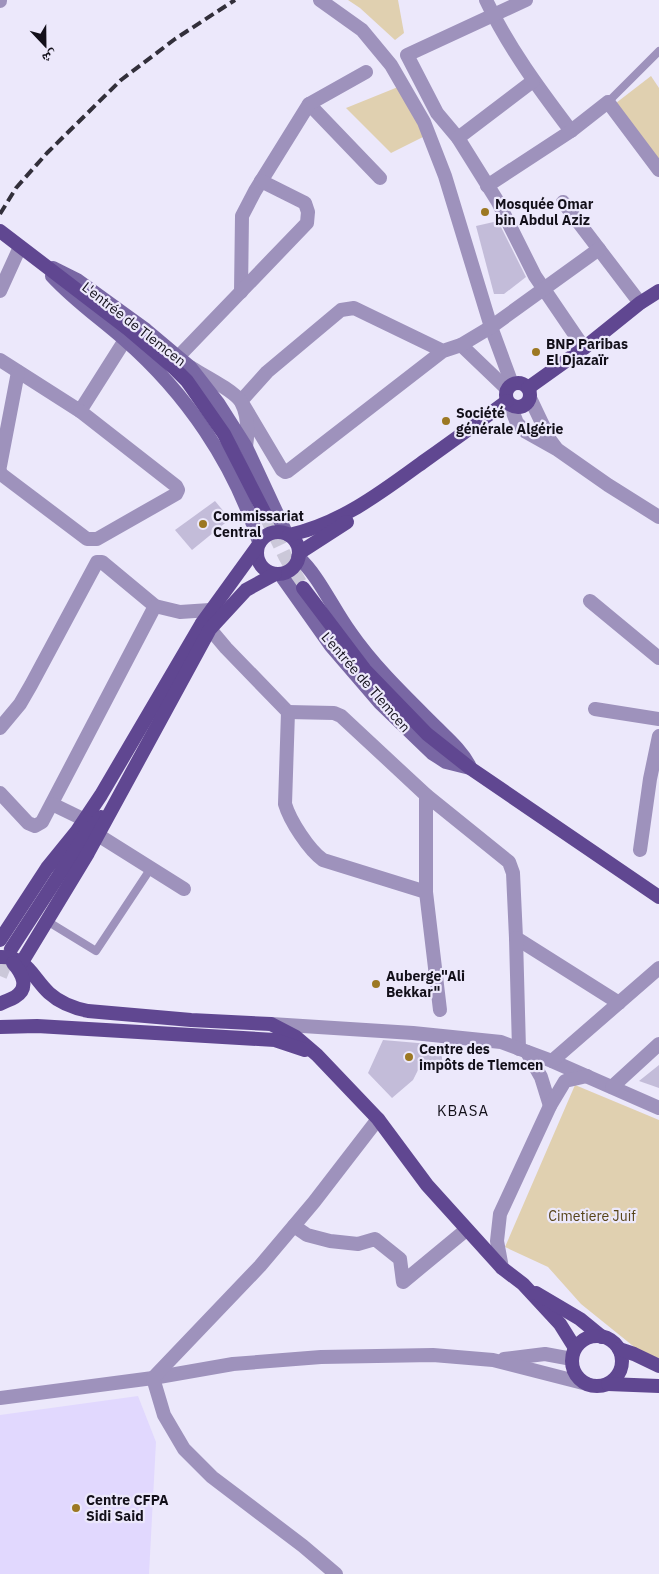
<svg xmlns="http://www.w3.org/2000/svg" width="659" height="1574" viewBox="0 0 659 1574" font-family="'IBM Plex Sans','Noto Naskh Arabic',sans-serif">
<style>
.built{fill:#e1d8fe}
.green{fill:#e0d0b0}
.building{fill:#c3bcd9}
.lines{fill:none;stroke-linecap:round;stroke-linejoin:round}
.secondary-tunnel{stroke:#cbc8d9;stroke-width:14;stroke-dasharray:14 7;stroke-linecap:butt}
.primary-tunnel{stroke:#cbc8d9;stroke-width:14;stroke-dasharray:14 7;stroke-linecap:butt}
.service{stroke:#9e92bc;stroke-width:8}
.minor{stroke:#9e92bc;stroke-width:14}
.secondary{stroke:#7967a4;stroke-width:14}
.primary{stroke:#604791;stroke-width:14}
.rail{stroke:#322f3a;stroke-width:4;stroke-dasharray:10 5;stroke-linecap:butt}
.poi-dot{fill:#9c7823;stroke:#ece8fb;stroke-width:2}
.labels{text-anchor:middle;stroke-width:4.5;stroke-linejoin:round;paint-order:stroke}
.poi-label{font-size:14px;font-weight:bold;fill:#13101a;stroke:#ece8fb;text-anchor:start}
.street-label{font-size:14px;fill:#13101a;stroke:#ece8fb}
.park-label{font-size:14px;fill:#564318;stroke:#ece8fb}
.neighbourhood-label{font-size:15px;letter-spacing:1px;fill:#13101a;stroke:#ece8fb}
</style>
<rect width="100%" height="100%" fill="#ece8fb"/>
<polygon class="built" points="138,1396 156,1442 149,1574 0,1574 0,1415"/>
<g class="green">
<polygon points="348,0 398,0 404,33 395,40 360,8"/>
<polygon points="651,76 659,88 659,160 616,103"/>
<polygon points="398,87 425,136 391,153 346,108"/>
<polygon points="575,1085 659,1120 659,1358 643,1354 581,1304 548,1267 505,1247"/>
</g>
<g class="building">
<polygon points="498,221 526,277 504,294 494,294 476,226"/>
<polygon points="215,501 230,519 192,550 175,530"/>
<polygon points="383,1040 441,1045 443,1071 418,1070 413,1080 392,1098 368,1073"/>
<polygon points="659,1065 659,1088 639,1081"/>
</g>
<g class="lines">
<polyline class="secondary-tunnel" points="0,976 11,949"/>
<polyline class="primary-tunnel" points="265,514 285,556 303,588"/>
<g class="service">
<polyline points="608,102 659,51"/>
<polyline points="47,921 96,951 151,868"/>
</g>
<g class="minor">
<polyline points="320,0 362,30 391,65 424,122 445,176 491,327 512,384"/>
<path d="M486,0C508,47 540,90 571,131"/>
<polyline points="526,0 407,55 437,113 458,138 498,202 535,276 584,348"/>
<polyline points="0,1 0,0"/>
<polyline points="309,104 380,178"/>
<polyline points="458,138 533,81"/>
<polyline points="487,186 571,131 608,102 659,170"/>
<polyline points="563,202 640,303"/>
<polyline points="0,291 20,247"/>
<polyline points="241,292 242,216 255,191 309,104 366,72"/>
<polyline points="461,345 507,389"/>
<polyline points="443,351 354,308 341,310 267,372 241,401 282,470 285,472 288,471 443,351 461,345 491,327 599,249"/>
<polyline points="178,357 307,223 308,212 305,203 261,181"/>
<polyline points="0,360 80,411 125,340"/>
<path d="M190,367C201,374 235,391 241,402C248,415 248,433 246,447"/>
<polyline points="530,398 550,440 556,448"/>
<polyline points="510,405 517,423 526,432 558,450 608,485 659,517"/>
<polyline points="0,466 18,372"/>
<polyline points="0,471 1,474 87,539 97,539 176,494 178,490 176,486 80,411"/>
<polyline points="590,601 659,658"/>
<path d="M202,623L210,629L226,648L288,712L285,804C290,821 309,850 323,860L426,892"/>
<polyline points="595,709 659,719"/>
<polyline points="288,712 334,713 341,716 426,795 509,862 513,873 516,938 619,1003"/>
<polyline points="0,728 20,704 31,685 97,562 102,562 155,606 180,612 210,610"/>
<polyline points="0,793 28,823 35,826 42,822 155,606"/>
<polyline points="426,795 426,892 440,1010"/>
<polyline points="52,804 85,820"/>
<polyline points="98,835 184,889"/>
<polyline points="640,850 650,779 659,736"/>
<polyline points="516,938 519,1049"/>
<polyline points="271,1024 413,1033 501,1042 552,1061 659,1108"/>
<polyline points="527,1052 541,1077 550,1106"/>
<polyline points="552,1061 659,968"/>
<polyline points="612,1087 659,1044"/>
<polyline points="294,1226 307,1235 330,1241 358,1244 375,1239 400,1259 403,1282 466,1230"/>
<polyline points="502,1268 497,1241 500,1214 550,1106 565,1081 587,1076"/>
<polyline points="504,1359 545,1354 572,1359"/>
<polyline points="0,1398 153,1378 233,1364 321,1357 433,1355 493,1360 587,1384"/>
<polyline points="336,1574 303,1546 212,1477 184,1449 164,1415 153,1378 260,1266 314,1202 378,1119"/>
</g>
<g class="secondary">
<polyline points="53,268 77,280 146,330 190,367 218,403 246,447 286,533"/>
<path d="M52,276C74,300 100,318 124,339C186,393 234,463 259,542"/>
<path d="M298,557C319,576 333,609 350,632C375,668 406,697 437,728C448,739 461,750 469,765"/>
<polyline points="280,574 331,646 380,703 432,753 446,762 470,768"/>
</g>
<g class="primary">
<polyline points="0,231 128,329 175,369 187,381 224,434 265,514"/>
<circle cx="518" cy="395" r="12"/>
<polyline points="528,388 584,348 640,303 659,291"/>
<circle cx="278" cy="553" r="21"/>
<path d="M289,535C340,524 382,492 423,462C451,442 479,422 507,401"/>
<polyline points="299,553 347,522"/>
<polyline points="303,588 365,670 427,734 470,768 659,897"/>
<polyline points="0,940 47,868 77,831 101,795 202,623 257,547"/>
<polyline points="11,949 85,835 101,817"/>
<path d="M0,957C27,956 32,977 49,993C60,1003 73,1008 88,1011L191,1020L271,1024L296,1037L317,1055L378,1119L427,1185L502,1268L523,1284L560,1324L575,1348"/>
<polyline points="22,962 88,853 210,629 246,590 275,574"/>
<path d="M0,1004C5,1001 10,1000 15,997C30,988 22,973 13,963"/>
<polyline points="0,1027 37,1026 275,1040 305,1050"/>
<polyline points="536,1293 580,1319 602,1337"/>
<circle cx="597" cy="1361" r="25"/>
<polyline points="619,1349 634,1354 659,1366"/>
<polyline points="608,1384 659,1386"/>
</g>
<polyline class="rail" points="0,214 16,188 47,153 121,80 175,39 235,0"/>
</g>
<g class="poi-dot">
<circle cx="485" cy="212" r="5"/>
<circle cx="536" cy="352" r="5"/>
<circle cx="446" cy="421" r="5"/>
<circle cx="203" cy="524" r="5"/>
<circle cx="376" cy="984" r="5"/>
<circle cx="409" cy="1057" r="5"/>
<circle cx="76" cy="1508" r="5"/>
</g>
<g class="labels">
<g class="poi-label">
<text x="495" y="209">Mosquée Omar<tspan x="495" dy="16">bin Abdul Aziz</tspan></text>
<text x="546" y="349">BNP Paribas<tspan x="546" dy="16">El Djazaïr</tspan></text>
<text x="456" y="418">Société<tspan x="456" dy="16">générale Algérie</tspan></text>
<text x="213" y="521">Commissariat<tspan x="213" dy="16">Central</tspan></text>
<text x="386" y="981">Auberge"Ali<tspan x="386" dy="16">Bekkar"</tspan></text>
<text x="419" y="1054">Centre des<tspan x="419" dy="16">impôts de Tlemcen</tspan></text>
<text x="86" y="1505">Centre CFPA<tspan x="86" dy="16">Sidi Said</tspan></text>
</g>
<g class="street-label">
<text transform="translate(134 324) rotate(38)" y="5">L'entrée de Tlemcen</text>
<text transform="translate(366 682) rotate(49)" y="5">L'entrée de Tlemcen</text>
</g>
<g class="park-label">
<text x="592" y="1221">Cimetiere Juif</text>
</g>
<g class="neighbourhood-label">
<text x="463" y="1116">KBASA</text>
</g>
</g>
<g transform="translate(45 45) rotate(158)" stroke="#ece8fb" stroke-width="4" paint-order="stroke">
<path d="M0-4L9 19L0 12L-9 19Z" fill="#13101a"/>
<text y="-8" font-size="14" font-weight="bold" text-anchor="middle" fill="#13101a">ش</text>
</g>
</svg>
